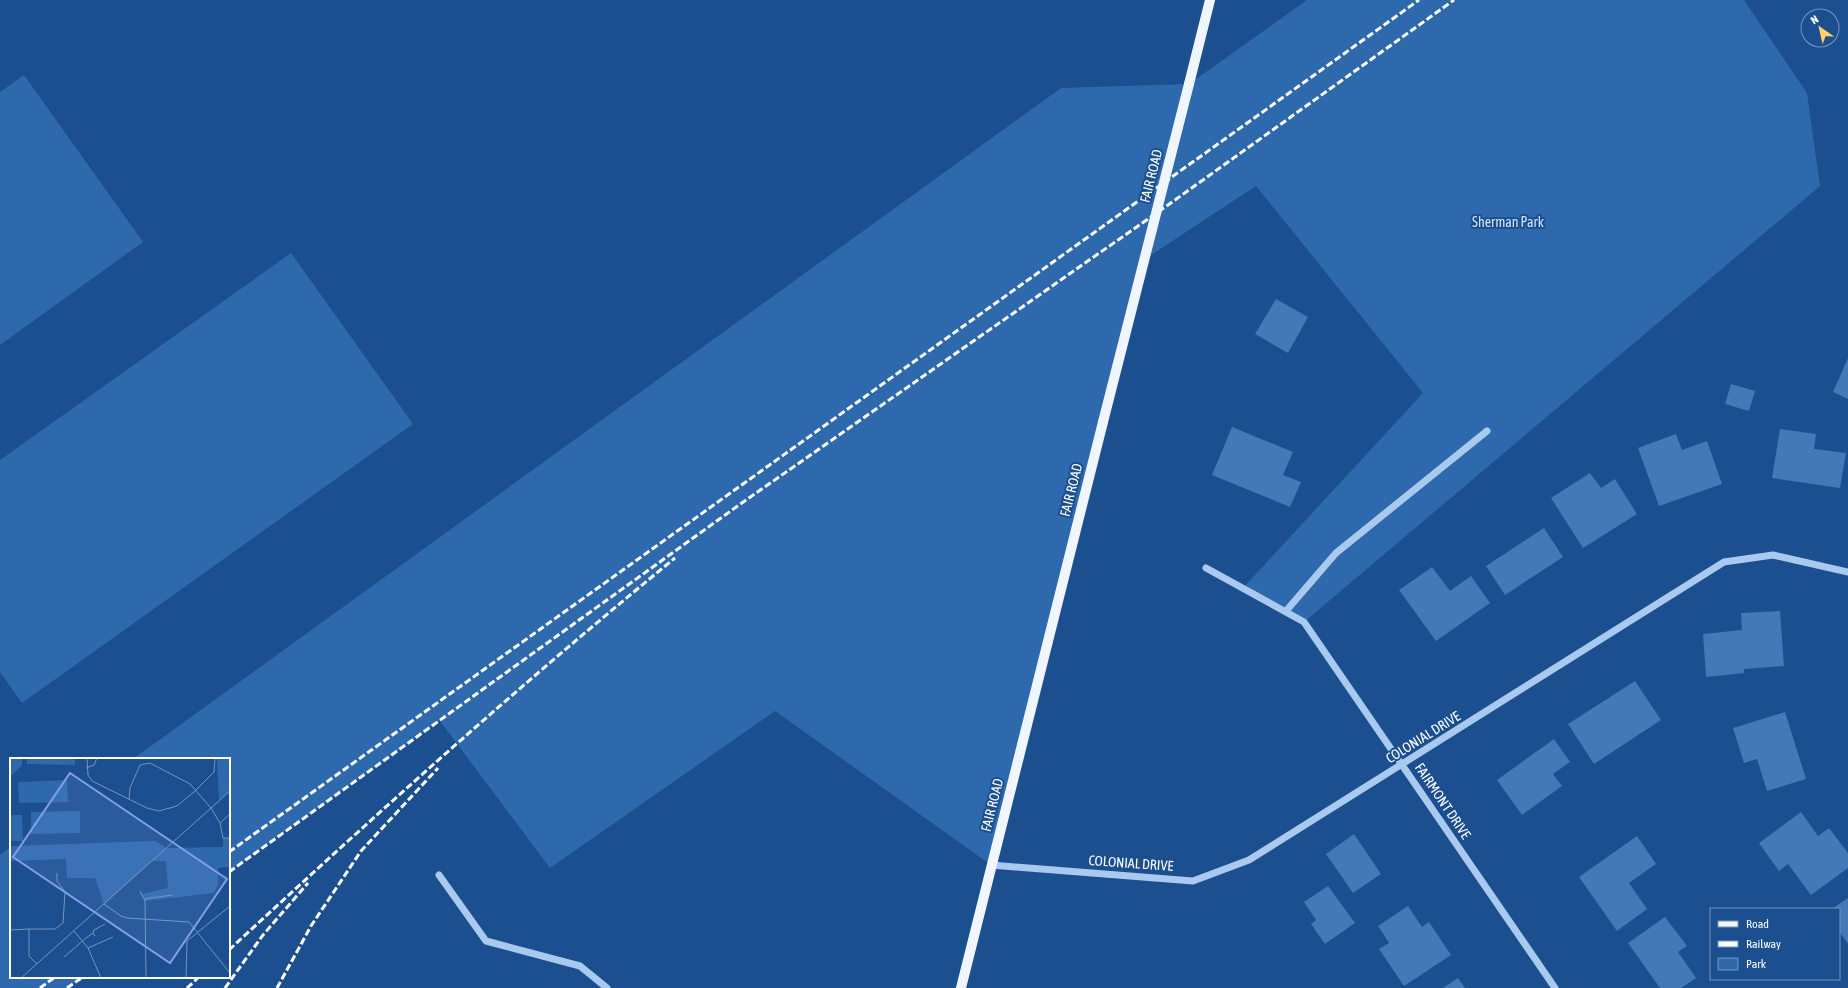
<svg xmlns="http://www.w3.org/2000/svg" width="1848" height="988" viewBox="0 0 1848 988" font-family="'Asap Condensed',sans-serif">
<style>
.green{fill:#2e69ad}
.building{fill:#4478b7}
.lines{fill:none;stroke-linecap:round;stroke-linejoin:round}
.minor{stroke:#a9c9ee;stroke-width:7}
.major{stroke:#f0f6ff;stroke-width:10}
.rail{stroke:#fff;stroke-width:3;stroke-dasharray:7 3;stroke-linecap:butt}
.major-bridge{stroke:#f0f6ff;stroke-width:10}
.labels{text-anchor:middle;stroke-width:4;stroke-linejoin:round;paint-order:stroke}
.street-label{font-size:14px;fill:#fff;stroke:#1b4f8f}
.park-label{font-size:14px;fill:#cfe3fa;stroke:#1b4f8f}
.inset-road{fill:none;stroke:#7695bc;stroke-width:1}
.view{fill:#839eea;fill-opacity:0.15;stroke:#839eea;stroke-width:2}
.inset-edge{fill:none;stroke:#fff;stroke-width:2}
</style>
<rect width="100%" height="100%" fill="#1b4f8f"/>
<g class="green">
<polygon points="1307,0 1744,0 1807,93 1820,186 1304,622 1243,588 1423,393 1256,186 1145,259 991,865 775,711 550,868 440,721 229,872 229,759 133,759 1061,88 1189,84"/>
<polygon points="24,75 143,242 0,345 0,92"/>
<polygon points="291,253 413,424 22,703 0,672 0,460"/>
<polygon points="11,847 11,977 83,977 67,988 0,988 0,855"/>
</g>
<g class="building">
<polygon points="1276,299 1308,317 1288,353 1255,334"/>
<polygon points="1848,358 1848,399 1833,392"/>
<polygon points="1731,384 1755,391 1749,411 1725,404"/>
<polygon points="1232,427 1293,452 1283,475 1301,482 1290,507 1212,475"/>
<polygon points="1780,429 1816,434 1814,449 1846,453 1840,488 1772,478"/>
<polygon points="1676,434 1682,450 1707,441 1722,484 1659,506 1638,448"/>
<polygon points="1590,473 1601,488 1615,479 1637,514 1583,548 1551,498"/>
<polygon points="1544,528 1563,557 1505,595 1486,566"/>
<polygon points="1432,567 1450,591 1471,576 1490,603 1436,641 1399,590"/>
<polygon points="1780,611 1784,666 1744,669 1744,673 1706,677 1703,634 1742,630 1741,613"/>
<polygon points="1635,681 1661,720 1594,764 1568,724"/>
<polygon points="1785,712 1806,779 1767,791 1757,759 1744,763 1733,728"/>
<polygon points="1554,739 1570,762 1553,774 1562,786 1522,815 1497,780"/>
<polygon points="1801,812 1818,836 1829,828 1848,853 1848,868 1811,895 1788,864 1779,871 1759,843"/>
<polygon points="1354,834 1381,874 1353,893 1326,854"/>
<polygon points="1637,836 1656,864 1629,883 1647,909 1617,931 1579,877"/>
<polygon points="1328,886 1355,923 1325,944 1311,924 1316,920 1304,902"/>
<polygon points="1848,898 1848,944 1839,931 1839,909 1832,909"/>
<polygon points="1408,906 1422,927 1429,922 1451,955 1404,986 1379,949 1389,943 1378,926"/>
<polygon points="1665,917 1687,946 1678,952 1696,978 1681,988 1660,988 1628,943"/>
<polygon points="1458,978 1465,988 1443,988"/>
</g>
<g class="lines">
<g class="minor">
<polyline points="1206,568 1304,622 1555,988"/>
<polyline points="1286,611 1336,553 1487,431"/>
<polyline points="991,865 1193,881 1249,860 1724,562 1773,555 1848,572"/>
<polyline points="439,875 486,941 580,966 607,988"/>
</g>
<g class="major">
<polyline points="1189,84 1210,0"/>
<polyline points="961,988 1103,422"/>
</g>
<g class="rail">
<polyline points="229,852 1419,0"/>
<polyline points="229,872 739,505 1168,205 1454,0"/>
<path d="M229,950C374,816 522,683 675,558"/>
<polyline points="40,988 55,977"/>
<polyline points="67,988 83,977"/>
<polyline points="187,988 199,977"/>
<polyline points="225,988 263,935 308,883"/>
<polyline points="277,988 311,926 361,851 438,768"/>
</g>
<polyline class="major-bridge" points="1103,422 1189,84"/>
</g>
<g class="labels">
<g class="street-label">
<text transform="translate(1151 176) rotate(-76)" y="5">FAIR ROAD</text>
<text transform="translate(1071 490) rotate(-76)" y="5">FAIR ROAD</text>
<text transform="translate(1423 737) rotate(-32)" y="5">COLONIAL DRIVE</text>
<text transform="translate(1443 801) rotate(56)" y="5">FAIRMONT DRIVE</text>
<text transform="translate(992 805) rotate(-76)" y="5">FAIR ROAD</text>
<text transform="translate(1131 863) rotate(4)" y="5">COLONIAL DRIVE</text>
</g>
<g class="park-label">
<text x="1508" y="227">Sherman Park</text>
</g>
</g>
<g transform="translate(10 758)">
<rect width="220" height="220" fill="#1b4f8f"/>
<path d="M0,0H12V7L0,19ZM17,0H65V7L17,6ZM207,0H220V33L209,43ZM57,22L58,44L9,45L8,24ZM70,53V75L21,76V54ZM0,57H12L13,83H0ZM213,80H220V109L208,110V127L204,135L135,143L132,136L158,130L156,103H142L94,146L85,120H57L56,101L0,103V88L145,83L156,90L213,89Z" fill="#2e69ad"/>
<path class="inset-road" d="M77,0L78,17L82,23L137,50L149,53L167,48L185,33L204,14L205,0M76,10L84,7L87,0M119,42L120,30L130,7L140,5L180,26L201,50L210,65L213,80H220M210,65L220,56M130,133L135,143L136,220M134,141L162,137M94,146L111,158L117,160L179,164L220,215M19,171H45L53,165L55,134L47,123V115M0,172L19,171V198L27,206M64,173L78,190L91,220M83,175L84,172L95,166M78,190L103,179M54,199L76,180L83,175L85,178M11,220L220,33M176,220L177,183L220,148"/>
<path class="view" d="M60,15L217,121L160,205L3,99Z"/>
<rect width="220" height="220" class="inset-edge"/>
</g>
<rect x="1710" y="908" width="130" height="72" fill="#1b4f8f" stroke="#7695bc"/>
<rect x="1718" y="921" width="20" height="6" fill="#f0f6ff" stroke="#7695bc"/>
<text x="1746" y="928" font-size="12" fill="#ffffff">Road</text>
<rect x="1718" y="941" width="20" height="6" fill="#ffffff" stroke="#7695bc"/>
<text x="1746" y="948" font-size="12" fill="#ffffff">Railway</text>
<rect x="1718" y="958" width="20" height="12" fill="#2e69ad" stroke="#7695bc"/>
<text x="1746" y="968" font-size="12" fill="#ffffff">Park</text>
<g transform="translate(1820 28) rotate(326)"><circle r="19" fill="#1b4f8f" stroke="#7695bc"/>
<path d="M0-3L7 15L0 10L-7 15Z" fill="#ffd166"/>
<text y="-6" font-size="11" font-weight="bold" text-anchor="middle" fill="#ffffff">N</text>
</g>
</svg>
